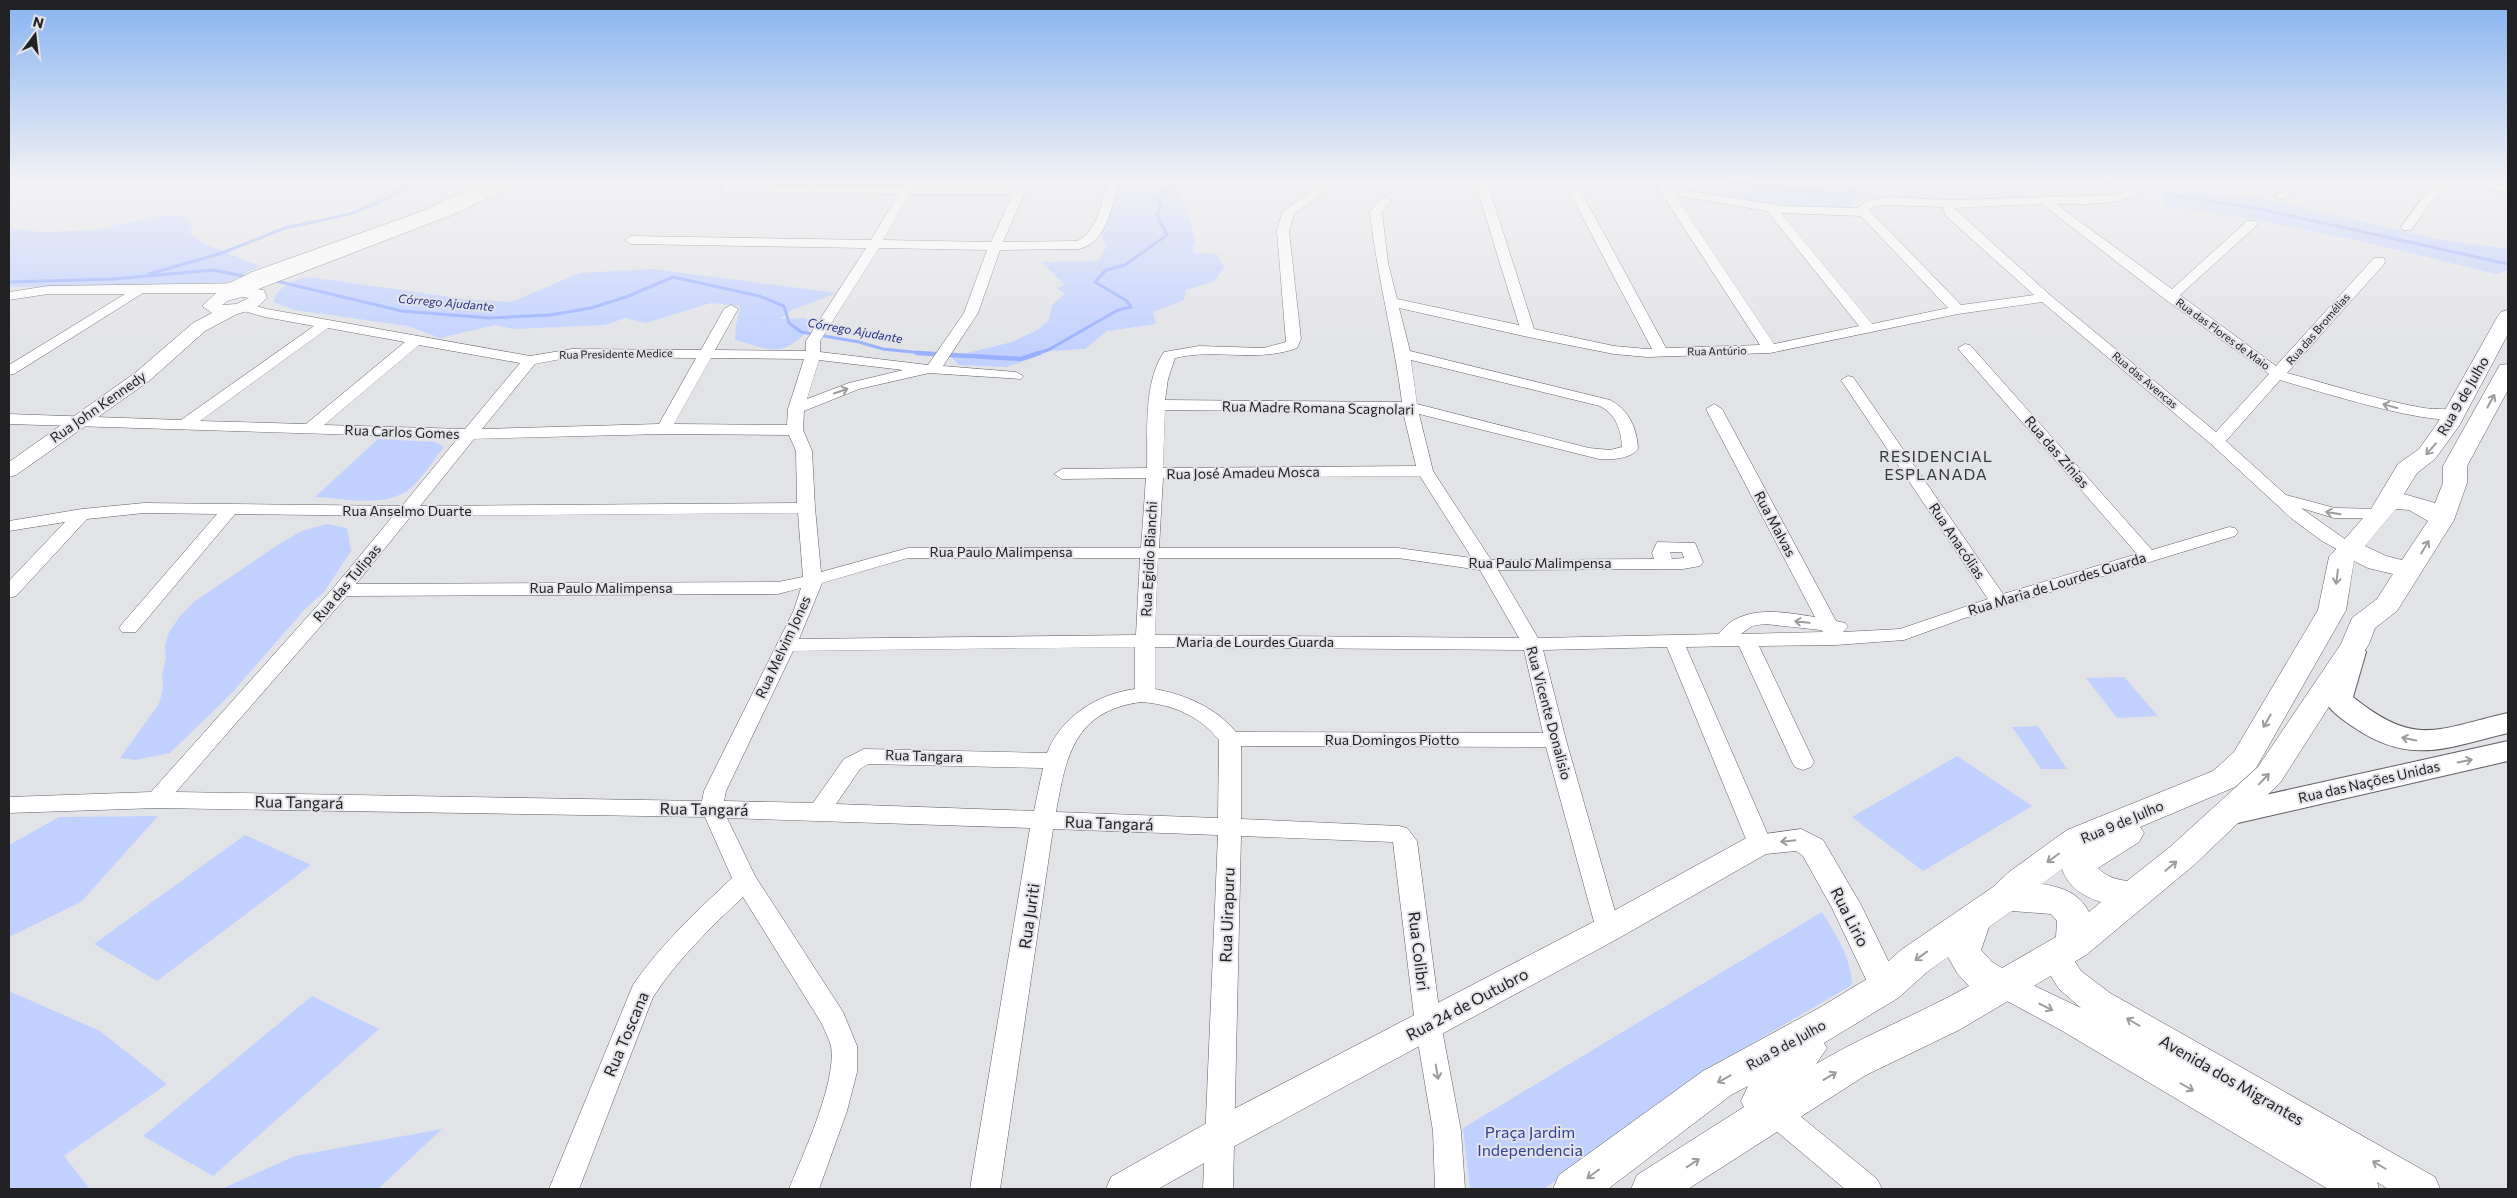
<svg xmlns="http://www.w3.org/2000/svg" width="2517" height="1198" viewBox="0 0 2517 1198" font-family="Commissioner,sans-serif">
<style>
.green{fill:#c1d1ff}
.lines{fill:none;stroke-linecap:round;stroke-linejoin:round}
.stream-far1{stroke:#98b1ff;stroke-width:3}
.stream{stroke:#98b1ff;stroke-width:4.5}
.minor-casing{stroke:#5d5e61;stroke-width:1}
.tertiary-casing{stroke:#5d5e61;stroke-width:1}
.secondary-casing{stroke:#5d5e61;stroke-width:2}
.primary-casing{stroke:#5d5e61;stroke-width:1}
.minor{fill:#fff;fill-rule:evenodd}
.tertiary{fill:#fff;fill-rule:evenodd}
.secondary{fill:#fff;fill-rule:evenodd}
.primary{fill:#fff;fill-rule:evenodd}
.oneway{stroke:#9c9c9c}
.labels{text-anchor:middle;stroke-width:4;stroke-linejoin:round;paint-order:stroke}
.far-street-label{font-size:11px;fill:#222224;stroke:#e2e3e7}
.far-water-label{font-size:12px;font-style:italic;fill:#233188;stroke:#e2e3e7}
.street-label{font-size:14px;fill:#222224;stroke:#e2e3e7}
.quarter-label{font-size:16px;letter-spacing:1px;fill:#37383b;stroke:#e2e3e7}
.near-street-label{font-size:16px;fill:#222224;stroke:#e2e3e7}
.near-park-label{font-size:16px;fill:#30429a;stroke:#e2e3e7}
</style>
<rect width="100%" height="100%" fill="#e2e3e7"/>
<g class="green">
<polygon points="1119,182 1179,182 1173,184 1186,189 1180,192 1196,241 1193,245 1193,253 1217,254 1224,267 1215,281 1186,290 1184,300 1153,312 1156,324 1107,331 1085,349 1050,351 1007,367 959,365 951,357 1012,342 1039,329 1049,320 1052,305 1065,294 1057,288 1065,285 1041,262 1099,261 1106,247 1096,224"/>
<polygon points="1700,182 1872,182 1848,210 1757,202 1731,197"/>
<polygon points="2053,182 2117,182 2108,190"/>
<path d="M2168,191L2242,194L2438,239L2508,249V271L2495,274C2386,246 2276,220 2164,206Z"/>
<polygon points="159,216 187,216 192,225 190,233 205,244 260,266 226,283 9,287 9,228 40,232 94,230"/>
<path d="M653,269L837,293L792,310L780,319L806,318L813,326C781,358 776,351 735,340L736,326L740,306L711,303L646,323L625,318L605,325L514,329L495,325L440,338L408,326L295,310L273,302C279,285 293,280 309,277L465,299L511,302L580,273Z"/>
<path d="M378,439L435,442L444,447C434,459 419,483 407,491C381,508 343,498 315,497Z"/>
<polygon points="327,524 347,528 351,551 324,592 306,608 229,696 170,753 135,760 120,758 159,704 163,688 162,674 166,659 165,646 169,632 180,616 194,602 279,544 302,531"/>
<polygon points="2124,677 2158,716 2117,718 2086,678"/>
<polygon points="2038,726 2067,769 2041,769 2012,727"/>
<polygon points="1957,756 2032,806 1923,871 1852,817"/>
<polygon points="158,816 81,902 9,937 9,845 59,817"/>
<polygon points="245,835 311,865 157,981 94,944"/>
<path d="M1822,912C1836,935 1851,957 1852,985L1696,1076L1544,1189H1470L1463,1128Z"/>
<polygon points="9,991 100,1031 167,1084 64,1156 90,1189 9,1189"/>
<polygon points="312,996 379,1029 213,1176 143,1136"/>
<polygon points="442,1129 378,1189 221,1189 295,1156"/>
</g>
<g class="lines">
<g class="stream-far1">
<polyline points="1730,182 1852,196 1857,182"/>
<polyline points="2101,182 2122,187"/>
<polyline points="2164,194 2260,209 2508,264"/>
<polyline points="149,274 222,253 285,228 350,214 390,197 412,182"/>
<polyline points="272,280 402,311 490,318 550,315 591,308 626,297 673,277 759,296 784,306 789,323 801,332 859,342 883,349 931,354"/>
<polyline points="9,282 114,279 213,270 248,277"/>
<polyline points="1035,354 1048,350 1118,310 1131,307 1127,301 1095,282 1106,270 1125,265 1167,235 1157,215 1161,205 1159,198 1176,182"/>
</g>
<polyline class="stream" points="917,353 1021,359 1039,353"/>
<g class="minor-casing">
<g id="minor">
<polygon points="148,182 259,182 253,185 217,189 212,187 154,185"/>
<polygon points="503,182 518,182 462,211 256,290 214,293 143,293 14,374 9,375 9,365 125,294 48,294 9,300 9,292 48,286 249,283 454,205"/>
<path d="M904,182H916L913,187L1016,188L1018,182H1030L1003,242L1077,241C1098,232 1101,202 1107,182H1119C1111,206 1108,242 1079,249L1000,250L978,313L943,366L1016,372L1023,376L1021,379L929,373L859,389L804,411L803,430L812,451L815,508L821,572L908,548H1141L1146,478L1062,479L1054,474L1062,469L1147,468C1148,432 1143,383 1164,352L1199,346L1264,348L1286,342L1277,231L1282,212L1325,182H1339L1294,214L1289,231L1301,339L1297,348C1257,363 1216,348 1175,358L1168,379L1165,400L1402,402C1394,338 1377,277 1370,212L1381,198L1385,197L1391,200L1382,212L1388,263L1397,299L1519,325L1475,182H1487L1534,329L1614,346L1647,349H1652L1564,182H1576L1666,348L1760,345L1660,191L1656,184L1658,182H1666L1670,188L1784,206L1857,208L1867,201L1887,197L1951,200L2116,195C2132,189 2134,182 2151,182C2129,209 2087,203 2056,204L2172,289L2247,221H2255L2257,224L2255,227L2180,295L2276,366L2374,258H2384L2385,261L2384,264L2287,373C2332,385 2378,400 2424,408C2434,410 2458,407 2464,415C2451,434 2305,387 2280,380L2226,441L2286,495L2335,508L2387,509L2390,513L2387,517L2381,518H2334L2301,508L2359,549L2356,553H2344L2322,541L2291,518L2211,444L2042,302L1958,314L1770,353L1647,357L1614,354L1528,337L1399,308L1410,351L1610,400C1629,410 1637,428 1638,449C1631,459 1611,460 1599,459L1419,414L1433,471L1491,560L1654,559L1652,553L1657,542L1695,543L1703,562L1700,566L1683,569L1498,570L1538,638L1718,634C1724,629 1729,622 1736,619C1759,607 1790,613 1815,617L1706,409L1714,404L1722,409L1836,621L1845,623L1848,627L1843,632L1900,629L1988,599L1841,380L1848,376L1853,377L2003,594L2137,554L1960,351L1958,348L1965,344L1970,345L2152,550L2229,527L2235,528L2238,532L2235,536L1962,619L1904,640L1836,645L1759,646L1814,762L1811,767L1803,770L1795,767L1792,762L1739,646L1686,647L1772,844L1768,850L1760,853L1752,850L1748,844L1667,647L1543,650L1566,740L1620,929L1617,936L1608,939L1599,936L1596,929L1546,747L1241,746V819L1399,826L1407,828L1417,841L1441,1024L1461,1131L1465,1189H1435L1433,1131L1415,1024L1393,842L1241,836L1233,1189H1203L1218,835L1053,829L1000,1189H970L1030,828L727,818L755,876L843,1012L857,1046V1072L847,1111L819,1189H789C803,1154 837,1082 831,1046C829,1039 825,1031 822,1024L743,897C710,928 678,959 653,997L579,1189H549L633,985C661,944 696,912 732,878L705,817L157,808L9,813V797L151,792L335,586L393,516L235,514L136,632H122L119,628L122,624L217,514L144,513L87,519L16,596L9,598V581L65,522L9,531V521L82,509L144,503L402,506L458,438L9,424V414L181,420L314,326L265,317L240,310L238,307L240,304L245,303L267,309L530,356L572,349L701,350L724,309L731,305L738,309L715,350L806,351V341L866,248L631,244L625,240L631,236L871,240L898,194L726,192L720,189L726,186L902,187ZM909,194H1013L991,242L883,240ZM1675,195L1767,211L1859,326L1774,344ZM2042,204L2166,300L2269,374L2216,432L2050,295L1954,208ZM1887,205L1943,207L1946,216L2034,295L1961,305L1869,210L1874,206ZM1781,213L1861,216L1948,308L1872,324ZM879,248L987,250L964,313L928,365L820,352V341ZM328,328L405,342L306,424L200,421ZM419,345L520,363L465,429L324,425ZM572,357L696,358L659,424L482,429L535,364ZM711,358L804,359L788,409L787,425L674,424ZM819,360L903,370L849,383L807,399ZM1411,360L1600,406C1616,415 1621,429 1622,447L1610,450L1589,448L1417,404ZM1165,410L1403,412L1416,466L1163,468ZM664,434L789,435L796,451L797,503L420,506L474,439ZM1420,476L1472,558L1398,548H1159L1163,478ZM798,513L803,577L778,582L356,584L411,516ZM1670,552H1682L1684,558L1672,559ZM908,558H1140L1136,635L799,639L822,583ZM1158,558H1398L1480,570L1519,638L1155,635ZM801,588L794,610L704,791L702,801L176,792L347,596L778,594ZM1765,624L1821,630L1823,632L1741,634L1752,626ZM1135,647V689C1097,694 1061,717 1047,753L864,749L844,759L813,803L724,801L726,791L793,651ZM1155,647L1524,650L1543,733L1236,732C1215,707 1186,695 1155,689ZM1141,702C1172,704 1200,716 1219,740L1218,818L1056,812C1066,756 1074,711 1141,702ZM868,764L1043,768L1034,811L836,804L860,769Z"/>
<polygon points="2288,182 2300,182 2285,199 2277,199 2275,197"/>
<polygon points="2434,182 2446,182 2411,230 2403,230 2401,227"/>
<polygon points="2466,182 2488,182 2508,187 2508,193 2468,184"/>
<polygon points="1773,1099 1783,1102 1877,1179 1882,1189 1845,1189 1763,1120 1759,1111 1763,1102"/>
</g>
</g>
<g class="tertiary-casing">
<g id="tertiary">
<path d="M482,182H501L438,215L264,278L247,288L264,290L267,298L255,309L237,314L205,331L149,381L16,475L9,477V462L135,373L193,323L212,313L202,306L225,285L252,272L428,209ZM242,297L249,298L236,304L222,305L227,301Z"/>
<polygon points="1801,829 1823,840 1861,905 1901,987 1896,996 1885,1000 1874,996 1832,908 1803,856 1796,851 1766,854 1619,938 1231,1148 1158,1189 1106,1189 1111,1177 1205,1124 1597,920 1750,836"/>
<polygon points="2055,944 2066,948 2081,971 2110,993 2435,1177 2440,1189 2388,1189 2377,1182 2379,1189 2328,1189 2059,1029 1992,993 1987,984 1992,975 2003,971 2081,1008 2059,989 2039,957 2044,948"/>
</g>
</g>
<g class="secondary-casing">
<g id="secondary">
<path d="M2352,643L2362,646L2366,652L2353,697C2416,748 2437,729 2508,713V733C2449,747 2411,766 2355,728C2343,720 2331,712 2324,700L2338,652L2342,646Z"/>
<polygon points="2508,741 2508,761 2229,825 2218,822 2213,814 2218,806 2229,803"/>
</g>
</g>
<g class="primary-casing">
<path id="primary" d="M2508,310V334L2459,426L2435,459L2417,473L2404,494L2435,503L2443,483V466L2497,370L2500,365L2508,364V390L2467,466V483L2454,520L2397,611L2375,628L2369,644L2280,783L2194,865L2086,955L1959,1030L1866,1075L1688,1189H1631L1637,1175L1744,1107L1741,1101L1748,1086L1731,1095L1608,1189H1553L1559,1175L1703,1071L1819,1008L1872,976L1901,950L1993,887L2009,872L2067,830L2213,771L2234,752L2318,610L2329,557L2371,509L2398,464L2419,449L2437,424L2498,316L2501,312ZM2396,509L2409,510L2428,521L2402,560L2386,556L2365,546ZM2354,561L2368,568L2393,574L2377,599L2352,618L2341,644L2258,767L2170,847L2127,881C2115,879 2107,877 2098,868L2139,842L2144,833L2140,827L2235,787L2256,768L2346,610ZM2062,869C2068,887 2084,897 2101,902L2089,912C2079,893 2062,887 2042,884ZM2012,911L2051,914L2057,921L2056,937L2002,968L1992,962L1981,950L1989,927ZM1948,957L1957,973L1969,986C1919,1014 1865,1035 1816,1064L1827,1048L1824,1043L1898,998L1927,972Z"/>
</g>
<use href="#minor" class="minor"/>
<use href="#tertiary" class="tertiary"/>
<use href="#secondary" class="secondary"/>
<use href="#primary" class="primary"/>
</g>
<defs><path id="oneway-shaft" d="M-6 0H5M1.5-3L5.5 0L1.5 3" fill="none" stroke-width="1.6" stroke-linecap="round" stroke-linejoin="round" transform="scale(1.25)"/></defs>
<g class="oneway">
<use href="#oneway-shaft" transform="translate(841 391) rotate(-19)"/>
<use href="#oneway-shaft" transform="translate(2491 401) rotate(-61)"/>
<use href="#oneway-shaft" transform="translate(2390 406) rotate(-165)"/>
<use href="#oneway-shaft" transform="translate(2431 449) rotate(131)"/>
<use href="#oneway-shaft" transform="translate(2333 513) rotate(-170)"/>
<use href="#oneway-shaft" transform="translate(2425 547) rotate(-59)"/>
<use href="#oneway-shaft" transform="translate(2337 577) rotate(97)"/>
<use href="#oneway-shaft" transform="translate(1802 622) rotate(-174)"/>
<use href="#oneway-shaft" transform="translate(2267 721) rotate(120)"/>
<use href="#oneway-shaft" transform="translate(2409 739) rotate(-168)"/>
<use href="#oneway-shaft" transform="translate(2465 761) rotate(-12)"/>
<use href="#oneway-shaft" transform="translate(2264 779) rotate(-46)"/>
<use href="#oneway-shaft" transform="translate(1788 841) rotate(174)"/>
<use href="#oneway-shaft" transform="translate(2053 858) rotate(143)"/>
<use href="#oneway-shaft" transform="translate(2171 866) rotate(-40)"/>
<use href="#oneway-shaft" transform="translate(1921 956) rotate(144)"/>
<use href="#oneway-shaft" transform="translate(2046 1007) rotate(27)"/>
<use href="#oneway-shaft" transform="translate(2133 1022) rotate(-150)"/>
<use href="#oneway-shaft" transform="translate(1437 1072) rotate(80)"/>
<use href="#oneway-shaft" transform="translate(1830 1076) rotate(-31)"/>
<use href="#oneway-shaft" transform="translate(1724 1079) rotate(151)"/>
<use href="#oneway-shaft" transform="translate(2187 1087) rotate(30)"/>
<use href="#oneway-shaft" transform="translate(1693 1163) rotate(-33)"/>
<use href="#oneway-shaft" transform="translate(2379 1165) rotate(-150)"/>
<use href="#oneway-shaft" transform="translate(1593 1174) rotate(143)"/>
</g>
<linearGradient id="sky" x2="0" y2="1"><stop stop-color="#88b3f1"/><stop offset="0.52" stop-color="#f2f2f4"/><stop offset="1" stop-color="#f2f2f4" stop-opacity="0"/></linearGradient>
<rect width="2517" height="350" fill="url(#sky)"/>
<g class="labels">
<g class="far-street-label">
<text transform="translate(2318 329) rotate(-49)" y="4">Rua das Bromélias</text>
<text transform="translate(2223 334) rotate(36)" y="4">Rua das Flores de Maio</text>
<text transform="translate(1717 351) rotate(-1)" y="4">Rua Antúrio</text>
<text transform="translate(616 354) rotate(-1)" y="4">Rua Presidente Medice</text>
<text transform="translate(2145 380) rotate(40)" y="4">Rua das Avencas</text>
</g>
<g class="far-water-label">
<text transform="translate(446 303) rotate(5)" y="4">Córrego Ajudante</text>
<text transform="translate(855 331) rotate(10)" y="4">Córrego Ajudante</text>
</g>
<g class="street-label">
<text transform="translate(2463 396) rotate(-60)" y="5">Rua 9 de Julho</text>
<text transform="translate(98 407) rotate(-35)" y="5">Rua John Kennedy</text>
<text transform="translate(1318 408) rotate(1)" y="5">Rua Madre Romana Scagnolari</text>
<text transform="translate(402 432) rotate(2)" y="5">Rua Carlos Gomes</text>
<text transform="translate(2057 452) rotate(49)" y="5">Rua das Zínias</text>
<text transform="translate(1243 473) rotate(-1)" y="5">Rua José Amadeu Mosca</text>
<text x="407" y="516">Rua Anselmo Duarte</text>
<text transform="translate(1775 524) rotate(62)" y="5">Rua Malvas</text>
<text transform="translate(1957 541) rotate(56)" y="5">Rua Anacólias</text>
<text x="1001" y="557">Rua Paulo Malimpensa</text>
<text transform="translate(1149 559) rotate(-87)" y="5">Rua Egidio Bianchi</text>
<text x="1540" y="568">Rua Paulo Malimpensa</text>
<text transform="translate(347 583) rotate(-50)" y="5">Rua das Tulipas</text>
<text transform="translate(2057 584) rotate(-17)" y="5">Rua Maria de Lourdes Guarda</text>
<text x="601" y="593">Rua Paulo Malimpensa</text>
<text x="1255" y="647">Maria de Lourdes Guarda</text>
<text transform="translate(783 647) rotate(-65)" y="5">Rua Melvim Jones</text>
<text transform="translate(1549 713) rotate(75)" y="5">Rua Vicente Donalisio</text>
<text x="1392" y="745">Rua Domingos Piotto</text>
<text transform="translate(924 756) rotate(2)" y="5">Rua Tangara</text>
<text transform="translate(2369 782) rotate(-13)" y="5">Rua das Nações Unidas</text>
<text transform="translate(2122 822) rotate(-23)" y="5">Rua 9 de Julho</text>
<text transform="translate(1786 1045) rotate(-29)" y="5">Rua 9 de Julho</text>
</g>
<g class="quarter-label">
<text x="1936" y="462">RESIDENCIAL<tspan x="1936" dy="18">ESPLANADA</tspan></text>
</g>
<g class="near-street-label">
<text transform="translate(299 802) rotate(1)" y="6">Rua Tangará</text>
<text transform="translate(704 809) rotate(1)" y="6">Rua Tangará</text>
<text transform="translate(1109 823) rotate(2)" y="6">Rua Tangará</text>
<text transform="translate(1227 915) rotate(-88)" y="6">Rua Uirapuru</text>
<text transform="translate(1029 916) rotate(-82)" y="6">Rua Juriti</text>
<text transform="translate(1850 917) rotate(63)" y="6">Rua Lirio</text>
<text transform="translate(1419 951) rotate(83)" y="6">Rua Colibri</text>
<text transform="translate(1467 1004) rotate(-28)" y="6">Rua 24 de Outubro</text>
<text transform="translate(626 1034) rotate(-67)" y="6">Rua Toscana</text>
<text transform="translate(2232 1080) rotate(30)" y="6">Avenida dos Migrantes</text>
</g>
<g class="near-park-label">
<text x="1530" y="1138">Praça Jardim<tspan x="1530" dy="18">Independencia</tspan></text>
</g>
</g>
<rect width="2517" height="1198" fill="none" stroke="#222224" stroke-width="20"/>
<g transform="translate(35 35) rotate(15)" stroke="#e2e3e7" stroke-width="4" paint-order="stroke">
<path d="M0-4L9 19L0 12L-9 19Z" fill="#222224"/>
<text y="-8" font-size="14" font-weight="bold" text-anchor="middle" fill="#222224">N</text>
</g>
</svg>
